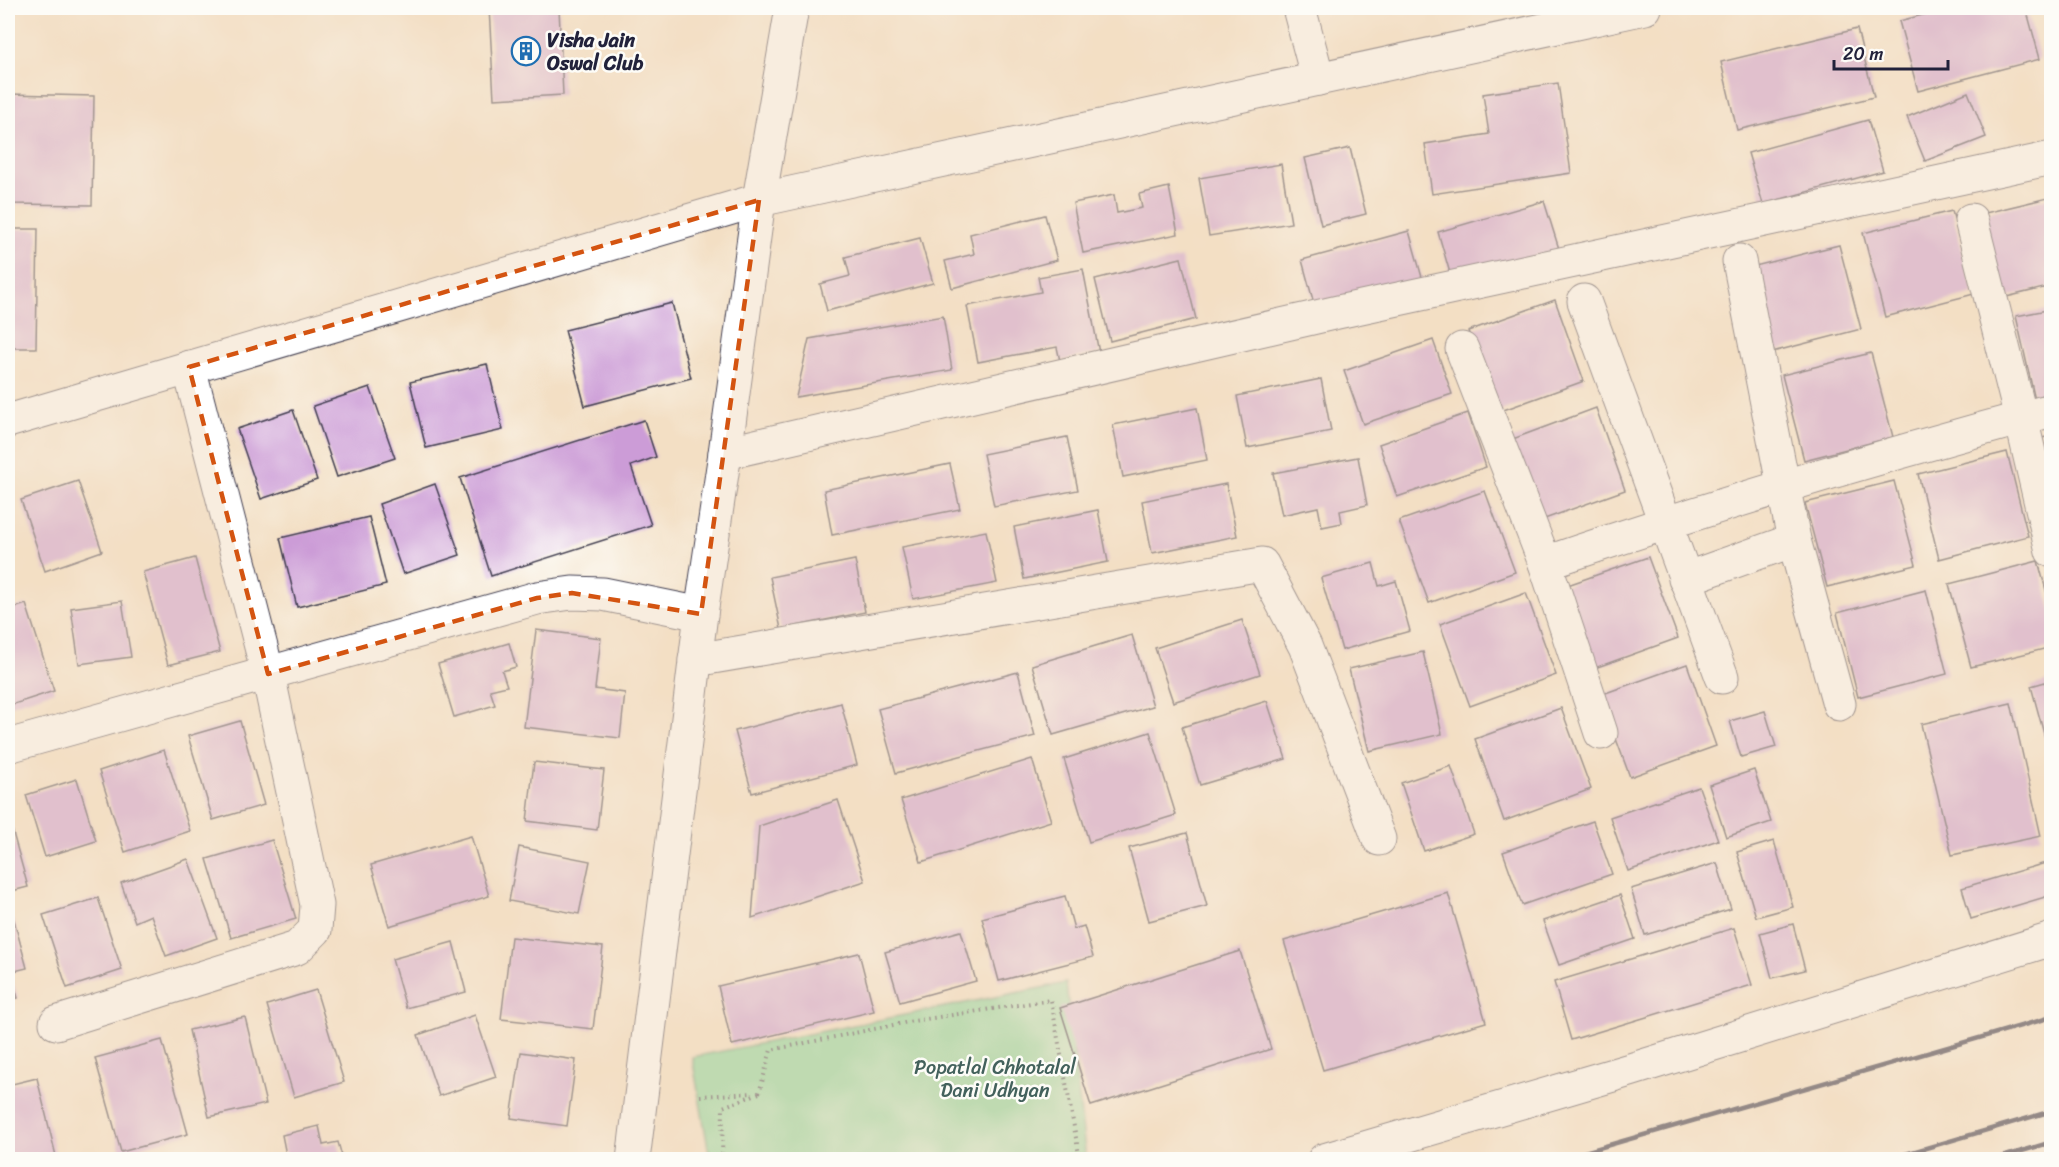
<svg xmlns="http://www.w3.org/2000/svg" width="2059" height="1167" viewBox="0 0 2059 1167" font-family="Sriracha,sans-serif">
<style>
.green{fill:#80d599;stroke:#517c6a;stroke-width:1.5}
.building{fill:#cc9cd7}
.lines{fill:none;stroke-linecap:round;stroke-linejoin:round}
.minor-casing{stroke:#413e50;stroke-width:35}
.path{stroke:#413e50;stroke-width:4;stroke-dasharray:1.5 4.5;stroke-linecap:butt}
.minor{stroke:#fff;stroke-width:33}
.rail{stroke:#22223b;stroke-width:4.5}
.marked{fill:none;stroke:#d45411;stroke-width:4.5;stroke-dasharray:12 8;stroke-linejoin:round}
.labels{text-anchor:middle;stroke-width:5;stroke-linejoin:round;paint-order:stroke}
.poi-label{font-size:20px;font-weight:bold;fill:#22223b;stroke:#fdfcf7;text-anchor:start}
.park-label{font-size:20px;fill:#43615c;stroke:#fdfcf7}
</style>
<rect width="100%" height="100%" fill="#fdfcf7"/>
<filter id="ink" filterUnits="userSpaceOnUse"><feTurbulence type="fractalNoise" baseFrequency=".0167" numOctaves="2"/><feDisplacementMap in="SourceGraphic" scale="12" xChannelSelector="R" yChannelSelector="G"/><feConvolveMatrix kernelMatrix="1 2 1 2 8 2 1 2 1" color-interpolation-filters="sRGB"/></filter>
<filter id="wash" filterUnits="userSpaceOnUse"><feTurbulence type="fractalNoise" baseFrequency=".008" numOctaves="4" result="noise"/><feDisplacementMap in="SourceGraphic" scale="24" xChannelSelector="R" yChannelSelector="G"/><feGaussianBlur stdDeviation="1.35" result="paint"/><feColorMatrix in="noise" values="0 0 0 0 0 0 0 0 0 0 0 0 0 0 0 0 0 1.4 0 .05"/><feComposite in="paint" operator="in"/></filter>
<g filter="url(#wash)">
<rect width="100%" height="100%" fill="#f3dfc4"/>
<polygon class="green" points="1066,983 1086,1159 710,1159 692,1057"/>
<g id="blocks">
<g class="building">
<polygon points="489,8 559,8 563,95 494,99"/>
<polygon points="1950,8 2026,8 2040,59 1918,91 1899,21"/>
<polygon points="1857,29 1874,97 1737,130 1721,62"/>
<polygon points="1558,83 1571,173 1432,194 1425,144 1489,134 1483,94"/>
<polygon points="1968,92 1986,137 1925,161 1907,117"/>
<polygon points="8,94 94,96 92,205 8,204"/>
<polygon points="1868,120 1883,171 1763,204 1748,153"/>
<polygon points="1350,148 1366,214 1321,225 1305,158"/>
<polygon points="1281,164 1291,223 1209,236 1199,178"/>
<polygon points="1169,187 1178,234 1083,253 1073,203 1114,195 1117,213 1142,208 1139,194"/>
<polygon points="2052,197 2052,286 2002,298 1981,214"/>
<polygon points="1544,201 1559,249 1452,280 1438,232"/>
<polygon points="1952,211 1974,294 1885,317 1863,233"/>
<polygon points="1045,215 1057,260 952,288 945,261 974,254 970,234"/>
<polygon points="8,229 38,229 36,348 8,348"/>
<polygon points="1409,231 1423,281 1316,311 1302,260"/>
<polygon points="920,238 933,283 827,311 820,284 850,276 845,257"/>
<polygon points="1839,245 1861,329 1772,352 1751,267"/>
<polygon points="1181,258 1196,319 1110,341 1095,279"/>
<polygon points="1083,269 1099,353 1060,361 1057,347 978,362 967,306 1041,292 1038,277"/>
<polygon points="1555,300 1584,381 1498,412 1468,331"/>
<polygon points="672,303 691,378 585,406 565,330"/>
<polygon points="2052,309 2052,396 2035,400 2016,316"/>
<polygon points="943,316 952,370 796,397 809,339"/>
<polygon points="1433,340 1452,394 1363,424 1344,371"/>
<polygon points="1871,353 1893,437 1804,460 1782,375"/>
<polygon points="487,364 503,430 426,448 410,382"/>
<polygon points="1321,379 1331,431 1247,448 1237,396"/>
<polygon points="370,387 395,458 337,477 313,406"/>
<polygon points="1197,408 1207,460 1123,477 1113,425"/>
<polygon points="1596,408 1625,490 1539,521 1510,440"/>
<polygon points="293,410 317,480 261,499 237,429"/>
<polygon points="1468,413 1486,467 1397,497 1379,444"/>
<polygon points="644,420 656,457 631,466 651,525 491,576 460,478"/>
<polygon points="2052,436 2052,482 2041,438"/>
<polygon points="1067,437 1078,490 994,506 983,454"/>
<polygon points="2007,452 2028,536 1939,559 1918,474"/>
<polygon points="1358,457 1367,505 1340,511 1342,523 1322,527 1318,507 1282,515 1273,473"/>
<polygon points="950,464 960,509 832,535 824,490"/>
<polygon points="78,481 102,551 45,571 21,500"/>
<polygon points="1894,481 1916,565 1827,587 1805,503"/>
<polygon points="435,484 460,555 403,574 379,504"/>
<polygon points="1226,484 1237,536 1152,553 1142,501"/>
<polygon points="1485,491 1515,572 1429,603 1399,521"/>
<polygon points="1098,510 1108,562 1024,579 1014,527"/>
<polygon points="369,517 386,585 297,607 280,538"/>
<polygon points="986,531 997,583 913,599 902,547"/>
<polygon points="1648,557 1678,638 1592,669 1562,587"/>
<polygon points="195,558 220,652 168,665 143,572"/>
<polygon points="855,560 865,612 781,629 770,577"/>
<polygon points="2038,561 2052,612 2052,647 1971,667 1949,584"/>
<polygon points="1373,563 1379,586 1396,581 1410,631 1342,650 1321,578"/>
<polygon points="1926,590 1947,674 1858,697 1837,613"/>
<polygon points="1526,593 1556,675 1470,706 1440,624"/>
<polygon points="122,601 131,657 79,664 71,608"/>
<polygon points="26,604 54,691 8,706 8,610"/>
<polygon points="1242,620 1260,674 1173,702 1155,648"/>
<polygon points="536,630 601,638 595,689 625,693 620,738 524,727"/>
<polygon points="1132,635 1153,706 1053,735 1032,665"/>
<polygon points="509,643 516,667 502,671 507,686 490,690 495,705 454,717 438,664"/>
<polygon points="1423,652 1442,734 1369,751 1349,669"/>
<polygon points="1687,664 1716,746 1630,777 1600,695"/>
<polygon points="1018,672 1035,736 896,773 878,709"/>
<polygon points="2052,680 2052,760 2051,760 2031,686"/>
<polygon points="1267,701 1286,759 1200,785 1182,727"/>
<polygon points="841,703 857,765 752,793 735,731"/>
<polygon points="2011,703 2041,836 1952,855 1921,724"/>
<polygon points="1561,708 1591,789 1504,821 1475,739"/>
<polygon points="1765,711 1776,747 1741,757 1730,721"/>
<polygon points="240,721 264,805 213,820 188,736"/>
<polygon points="1150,732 1176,815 1089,842 1064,759"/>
<polygon points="164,750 190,831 125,852 99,771"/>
<polygon points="1032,759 1051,821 921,862 901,800"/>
<polygon points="534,762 604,770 597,830 527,821"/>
<polygon points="1451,766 1474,834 1424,851 1401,783"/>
<polygon points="1754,770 1771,822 1726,837 1709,785"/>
<polygon points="77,779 96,841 45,857 26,795"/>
<polygon points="1699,787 1718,840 1628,871 1610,817"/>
<polygon points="838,800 865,881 752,918 759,826"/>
<polygon points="8,815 28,887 8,892"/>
<polygon points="1593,821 1612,874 1522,905 1503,852"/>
<polygon points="1187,833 1207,906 1149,921 1129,848"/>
<polygon points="471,836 489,896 389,926 371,865"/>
<polygon points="272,840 296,919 231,938 207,859"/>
<polygon points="1774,841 1793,907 1756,917 1737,852"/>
<polygon points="519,847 590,861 579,914 509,901"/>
<polygon points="188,859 217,938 166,956 151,915 135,922 121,883"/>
<polygon points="2052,861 2052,895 1971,919 1962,888"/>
<polygon points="1717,863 1731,909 1645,935 1631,889"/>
<polygon points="1448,893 1486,1022 1323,1070 1284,941"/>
<polygon points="1620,895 1635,939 1559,965 1543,921"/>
<polygon points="1065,896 1074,929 1084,926 1093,957 999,981 982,918"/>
<polygon points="98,898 122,970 67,988 43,915"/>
<polygon points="14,920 27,968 10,972 18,998 8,1001 8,922"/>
<polygon points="1793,924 1805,970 1772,978 1760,933"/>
<polygon points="1734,928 1752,985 1571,1040 1554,982"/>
<polygon points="961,931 976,981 900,1002 885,952"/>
<polygon points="511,937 603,947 593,1029 501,1019"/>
<polygon points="453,942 466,992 406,1008 392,959"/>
<polygon points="1240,951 1271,1049 1091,1106 1060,1008"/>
<polygon points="859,953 874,1011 732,1045 718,986"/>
<polygon points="316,990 344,1082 294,1097 267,1005"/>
<polygon points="475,1015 496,1077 439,1096 418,1035"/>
<polygon points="245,1017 266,1104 209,1117 189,1030"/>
<polygon points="162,1040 188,1134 121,1152 95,1058"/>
<polygon points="521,1052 576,1060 567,1126 511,1118"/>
<polygon points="37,1078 57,1160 8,1160 8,1085"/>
<polygon points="319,1126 323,1145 338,1142 343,1160 269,1160 286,1155 282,1135"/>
</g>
</g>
</g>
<g filter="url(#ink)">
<use href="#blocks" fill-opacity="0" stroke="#413e50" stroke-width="1.5"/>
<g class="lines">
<g class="minor-casing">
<g id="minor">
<polyline points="1299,8 1318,79"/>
<polyline points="1971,220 2021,418 2052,551"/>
<polyline points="1739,261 1794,540 1839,704"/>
<polyline points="1584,301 1722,677"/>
<polyline points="1462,349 1545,563 1601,733"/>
<polyline points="8,421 759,200 1645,8"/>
<polyline points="725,453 1338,312 2052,158"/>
<path d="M1545,563C1712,506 1881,456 2052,410"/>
<polyline points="1685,579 1794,540"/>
<polyline points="695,660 1262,564 1305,646 1379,839"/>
<polyline points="8,746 537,598 572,593 603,594 701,614"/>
<polyline points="56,1023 297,948 315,930 317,905 268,674 189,367"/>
<polyline points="633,1160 701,614 725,453 759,200 792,8"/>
<polyline points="1324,1160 1630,1070 2052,939"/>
</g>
</g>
<g class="path">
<polyline points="759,1093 771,1050 913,1021 1051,1000 1080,1160"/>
<polyline points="700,1096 753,1093"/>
<polyline points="722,1160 723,1107 759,1093"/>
</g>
<use href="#minor" class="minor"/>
<g class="rail">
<polyline points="1557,1160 2052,1017"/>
<polyline points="1885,1160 2052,1111"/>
<polyline points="1992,1160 2052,1142"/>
</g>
</g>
</g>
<path d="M0 0H2059V1167H0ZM759,200L701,614L572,593L537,598L268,674L189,367Z" fill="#f3dfc4" fill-opacity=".55" fill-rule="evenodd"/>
<path class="marked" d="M759,200L701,614L572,593L537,598L268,674L189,367Z"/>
<defs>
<g id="building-ring" transform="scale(1.5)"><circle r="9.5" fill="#fdfcf7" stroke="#1f6fb2" stroke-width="1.5"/><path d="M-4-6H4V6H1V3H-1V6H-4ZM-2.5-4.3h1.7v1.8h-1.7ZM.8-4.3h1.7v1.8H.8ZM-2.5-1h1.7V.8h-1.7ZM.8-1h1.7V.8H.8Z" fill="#1f6fb2"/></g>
</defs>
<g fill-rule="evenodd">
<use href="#building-ring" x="526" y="51"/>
</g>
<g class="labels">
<g class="poi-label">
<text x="547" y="47">Visha Jain<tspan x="547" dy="23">Oswal Club</tspan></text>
</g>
<g class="park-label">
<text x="995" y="1074">Popatlal Chhotalal<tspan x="995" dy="23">Dani Udhyan</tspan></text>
</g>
</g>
<rect width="2059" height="1167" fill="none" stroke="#fdfcf7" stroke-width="30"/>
<path d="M1834 60v9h114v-9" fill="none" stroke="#22223b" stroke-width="3"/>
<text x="1843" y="60" font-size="18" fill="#22223b" stroke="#fdfcf7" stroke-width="4.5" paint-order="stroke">20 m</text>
</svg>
